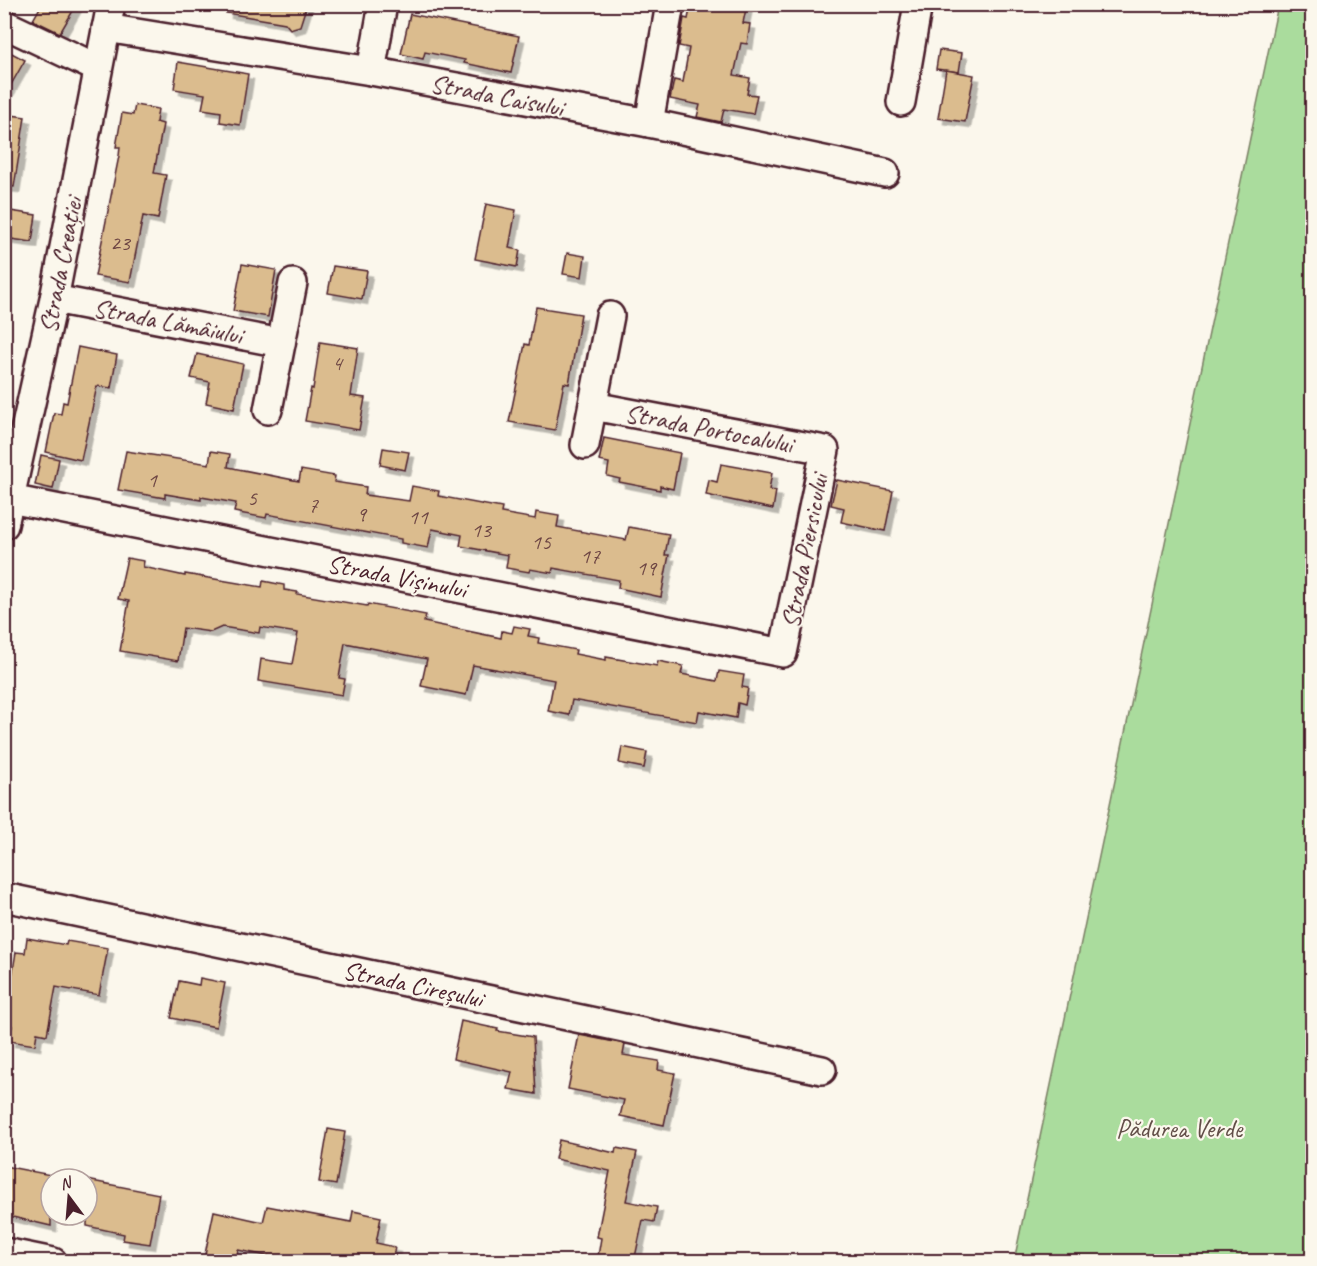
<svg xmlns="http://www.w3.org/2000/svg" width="1317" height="1266" viewBox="0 0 1317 1266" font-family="Caveat,sans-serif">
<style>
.green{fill:#aadc9d;stroke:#7a7e64;stroke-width:1.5}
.building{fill:#dbbc8e;stroke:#4a1f2b;stroke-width:1.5;filter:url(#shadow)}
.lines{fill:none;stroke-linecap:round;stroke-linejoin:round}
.minor-casing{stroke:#4a1f2b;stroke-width:32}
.minor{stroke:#fbf7ec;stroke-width:27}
.labels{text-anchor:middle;stroke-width:4.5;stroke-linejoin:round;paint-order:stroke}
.number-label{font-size:22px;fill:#6e4644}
.street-label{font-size:26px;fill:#4a1f2b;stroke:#fbf7ec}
.park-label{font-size:26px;fill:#624e48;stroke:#fbf7ec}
</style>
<defs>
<filter id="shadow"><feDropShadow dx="5.5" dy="5.5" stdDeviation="0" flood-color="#0004"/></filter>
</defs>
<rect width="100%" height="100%" fill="#fbf7ec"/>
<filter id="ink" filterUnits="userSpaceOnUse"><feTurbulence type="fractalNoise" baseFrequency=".0167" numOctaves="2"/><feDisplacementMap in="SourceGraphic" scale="12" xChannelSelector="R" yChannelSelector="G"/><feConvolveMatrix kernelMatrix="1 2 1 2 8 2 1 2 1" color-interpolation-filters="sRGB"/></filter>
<g filter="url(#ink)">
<polygon class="green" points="1278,5 1312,5 1312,1261 1014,1261"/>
<g class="building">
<polygon points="42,4 77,4 60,33 33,20"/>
<polygon points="227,4 307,4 300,26 290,29 285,23 226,13"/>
<polygon points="691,4 747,4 743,23 750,24 747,44 741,43 734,75 750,78 747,94 757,95 753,114 724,109 721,122 697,117 700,105 670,99 674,80 683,82 689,48 679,46 684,18 688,19"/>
<polygon points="410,14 519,36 511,73 464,63 465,60 425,52 423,59 401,54"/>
<polygon points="4,49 25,60 4,97"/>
<polygon points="939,50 962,53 959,72 936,69"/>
<polygon points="178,62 248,74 240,125 220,122 221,112 202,109 205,94 174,89"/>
<polygon points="946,70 974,75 965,122 938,118"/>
<polygon points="135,105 158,109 156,122 163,124 154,173 166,175 158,219 143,216 130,282 95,276 119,156 120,147 116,147 122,113 133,115"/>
<polygon points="4,114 25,117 14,187 4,186"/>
<polygon points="486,204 516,210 509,248 520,250 517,267 475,259"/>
<polygon points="4,210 36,215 32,242 4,238"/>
<polygon points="567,253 585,256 582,277 563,274"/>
<polygon points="242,264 276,270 268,317 233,311"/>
<polygon points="333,266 367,271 362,299 328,293"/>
<polygon points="536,307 581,314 569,384 564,383 555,430 509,422 525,344 529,345"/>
<polygon points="320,342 358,348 351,396 365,398 359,430 305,421 311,388 313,389"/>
<polygon points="78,347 117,355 111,388 97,386 81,460 46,452 54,413 61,414 63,402 67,403"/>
<polygon points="197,354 243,364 234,409 206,403 210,382 191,378"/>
<polygon points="604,438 680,453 673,489 660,486 660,490 619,482 620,479 607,476 609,463 599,461"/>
<polygon points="383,448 409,452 405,470 380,465"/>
<polygon points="126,451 209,464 211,451 230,454 228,467 299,481 301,470 335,476 334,482 366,487 365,495 409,501 412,486 439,491 438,496 502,508 501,513 535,519 536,512 559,516 557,527 626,540 629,527 669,534 665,555 669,555 661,597 618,588 619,580 553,568 552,573 530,569 529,572 506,568 508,555 460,546 462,535 432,529 428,548 401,543 401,539 267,514 266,518 234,512 236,503 201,497 201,500 165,494 165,498 118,490"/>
<polygon points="41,455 59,459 53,489 35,485"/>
<polygon points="721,464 772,473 769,490 776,491 773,509 706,495 709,480 717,482"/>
<polygon points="837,480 893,491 885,531 841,522 844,508 831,505"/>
<polygon points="127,558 144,561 143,567 185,576 185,574 262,587 263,581 284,585 284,590 298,592 297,594 367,606 368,604 426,615 424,622 501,638 502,631 512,633 514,626 530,629 528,636 539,638 538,643 576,650 575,654 606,660 606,657 657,666 658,661 683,666 681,674 717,681 719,671 744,675 742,687 748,688 745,705 738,703 736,718 699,711 697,722 572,700 569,715 548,711 554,680 473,665 466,695 421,686 427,659 345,643 339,678 345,679 342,695 258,681 261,659 292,664 298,633 260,627 259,633 222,627 211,632 183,628 178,661 120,651 129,601 118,599"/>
<polygon points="622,747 647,752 644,768 619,763"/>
<polygon points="27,938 66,945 67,941 108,948 99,995 56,987 47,1035 37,1033 35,1045 9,1041 12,1026 4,1025 16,952 25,953"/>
<polygon points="200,978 225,983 216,1027 171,1018 179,981 199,985"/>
<polygon points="461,1021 498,1029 497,1031 533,1037 536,1094 508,1089 512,1072 453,1059"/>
<polygon points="579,1035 625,1044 623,1055 659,1061 658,1070 675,1073 664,1125 620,1116 624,1100 568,1089"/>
<polygon points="328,1129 345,1132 336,1185 319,1182"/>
<polygon points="559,1140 615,1153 616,1148 637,1152 626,1201 657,1207 654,1222 643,1220 634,1262 597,1262 601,1238 597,1237 610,1171 555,1159"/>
<polygon points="4,1166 51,1175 51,1226 4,1215"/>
<polygon points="87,1180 159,1194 150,1244 123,1240 124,1234 87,1226"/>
<polygon points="267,1206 351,1222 353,1211 381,1217 376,1243 395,1247 392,1262 296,1262 238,1250 236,1261 205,1254 214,1211 263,1222"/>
</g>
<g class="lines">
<g class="minor-casing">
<g id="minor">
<polyline points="4,24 97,68"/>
<polyline points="106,28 371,71 649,123 885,173"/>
<polyline points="371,71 383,4"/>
<polyline points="901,102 918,4"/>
<polyline points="649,123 670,4"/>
<polyline points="54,299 281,343"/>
<polyline points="268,410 293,283"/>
<polyline points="585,445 610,316"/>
<polyline points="10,499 783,653 825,450 593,406"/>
<polyline points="4,525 54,299 111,4"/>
<polyline points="4,897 822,1070"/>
<polyline points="4,1252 53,1262"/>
</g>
</g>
<use href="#minor" class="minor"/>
</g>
</g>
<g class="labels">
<g class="number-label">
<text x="120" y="250">23</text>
<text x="337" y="370">4</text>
<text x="152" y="487">1</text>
<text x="252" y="505">5</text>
<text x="313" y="512">7</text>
<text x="361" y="521">9</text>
<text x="418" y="524">11</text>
<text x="481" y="537">13</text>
<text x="541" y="549">15</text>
<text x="590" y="563">17</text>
<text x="646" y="575">19</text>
</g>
<g class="street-label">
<text transform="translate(497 95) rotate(11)" y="9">Strada Caisului</text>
<text transform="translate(60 265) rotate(-79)" y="9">Strada Creației</text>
<text transform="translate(168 321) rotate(11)" y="9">Strada Lămâiului</text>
<text transform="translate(709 428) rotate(11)" y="9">Strada Portocalului</text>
<text transform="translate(804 551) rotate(-79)" y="9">Strada Piersicului</text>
<text transform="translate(397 576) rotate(11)" y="9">Strada Vișinului</text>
<text transform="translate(413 984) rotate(12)" y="9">Strada Cireșului</text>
</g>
<g class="park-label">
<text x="1179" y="1137">Pădurea Verde</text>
</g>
</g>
<rect width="1317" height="1266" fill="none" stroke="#fbf7ec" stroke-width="24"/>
<rect x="12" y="12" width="1293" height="1242" fill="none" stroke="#4a1f2b" stroke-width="2" filter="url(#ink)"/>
<g transform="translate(69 1197) rotate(344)"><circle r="28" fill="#fbf7ec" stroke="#b4a19f" stroke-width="1.5"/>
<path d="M0-4.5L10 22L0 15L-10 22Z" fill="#4a1f2b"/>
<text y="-9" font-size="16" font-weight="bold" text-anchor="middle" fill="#4a1f2b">N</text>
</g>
</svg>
